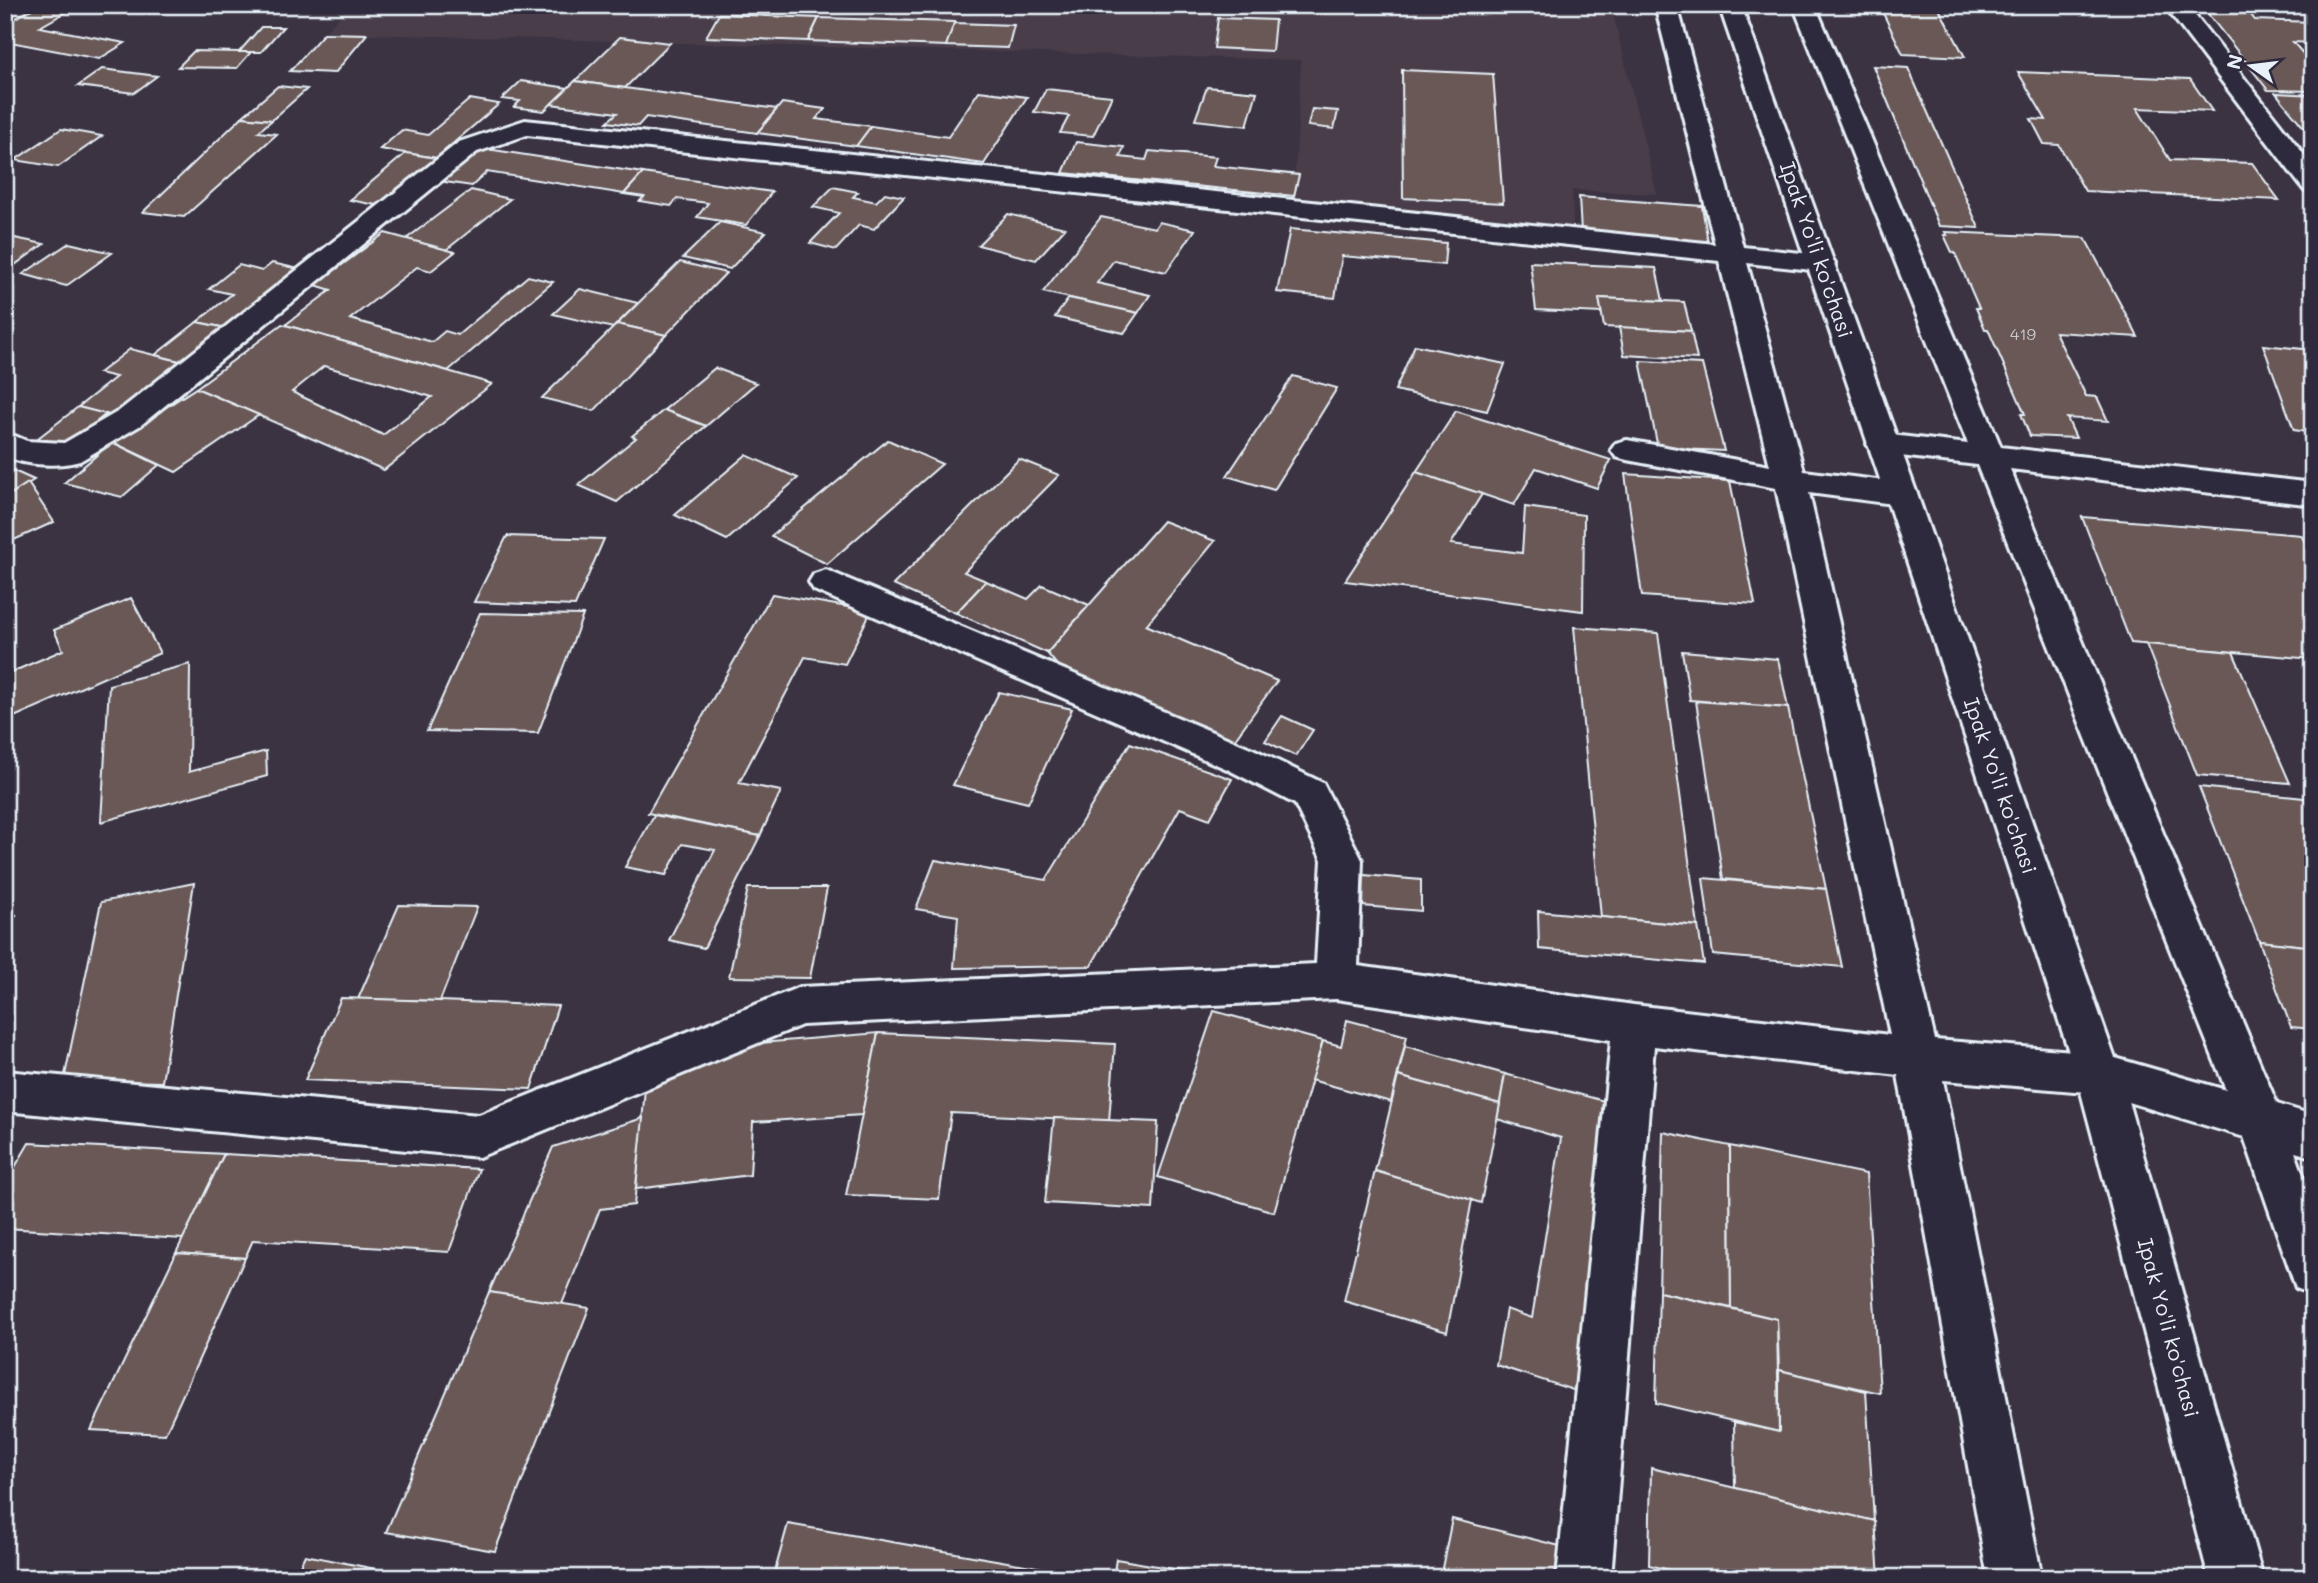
<svg xmlns="http://www.w3.org/2000/svg" width="2318" height="1583" viewBox="0 0 2318 1583" font-family="Mali,sans-serif">
<style>
.built{fill:#493e48}
.building{fill:#6a5957;stroke:#e8f1f8;stroke-width:2;fill-rule:evenodd}
.lines{fill:none;stroke-linecap:round;stroke-linejoin:round}
.minor-casing{stroke:#e8f1f8;stroke-width:6}
.major-casing{stroke:#e8f1f8;stroke-width:6}
.minor{fill:#2f2a3d;fill-rule:evenodd}
.major{fill:#2f2a3d;fill-rule:evenodd}
.labels{text-anchor:middle;stroke-width:5;stroke-linejoin:round;paint-order:stroke}
.far-number-label{font-size:16px;fill:#c8cbd0}
.street-label{font-size:21px;fill:#e8f1f8;stroke:#2f2a3d}
</style>
<rect width="100%" height="100%" fill="#3b3342"/>
<filter id="ink" filterUnits="userSpaceOnUse"><feTurbulence type="fractalNoise" baseFrequency=".0143" numOctaves="2"/><feDisplacementMap in="SourceGraphic" scale="14" xChannelSelector="R" yChannelSelector="G"/><feConvolveMatrix kernelMatrix="1 2 1 2 8 2 1 2 1" color-interpolation-filters="sRGB"/></filter>
<g filter="url(#ink)">
<polygon class="built" points="328,5 1611,5 1657,194 1572,190 1573,229 1294,196 1301,60 324,33 345,11 323,9"/>
<g class="building">
<polygon points="39,5 78,5 40,27 125,43 99,59 5,41 5,24"/>
<polygon points="1879,5 1937,5 1965,57 1903,54"/>
<polygon points="2201,5 2243,5 2255,20 2313,22 2313,43 2293,42 2313,65 2313,91 2268,90"/>
<polygon points="719,14 819,18 808,41 706,37"/>
<polygon points="819,18 955,22 947,46 808,41"/>
<polygon points="1218,18 1275,20 1272,51 1214,48"/>
<polygon points="954,23 1014,25 1008,48 946,46"/>
<polygon points="261,27 283,27 261,52 239,52"/>
<polygon points="324,33 367,34 335,73 290,71"/>
<polygon points="620,37 670,43 625,88 575,81"/>
<polygon points="194,51 239,52 251,52 237,68 178,67"/>
<polygon points="1873,66 1908,68 1979,228 1939,226"/>
<polygon points="102,69 157,76 134,93 78,86"/>
<polygon points="1402,70 1493,74 1503,203 1403,198"/>
<polygon points="2018,72 2190,79 2212,111 2137,108 2170,160 2252,163 2279,200 2085,191 2059,145 2044,144 2031,119 2046,120"/>
<polygon points="521,81 568,88 544,111 514,107 520,101 502,99"/>
<polygon points="575,81 625,88 777,109 757,133 646,117 638,126 607,122 617,113 551,104"/>
<polygon points="278,86 307,89 272,120 242,117"/>
<polygon points="1207,87 1257,92 1247,126 1195,120"/>
<polygon points="1046,89 1112,96 1093,136 1060,133 1069,116 1034,112"/>
<polygon points="979,91 1027,97 984,164 856,146 871,126 948,137"/>
<polygon points="2276,93 2313,95 2313,139"/>
<polygon points="470,99 499,104 436,158 380,149 402,130 428,135"/>
<polygon points="782,103 825,109 816,119 871,126 856,146 757,133"/>
<polygon points="1312,109 1338,111 1334,129 1308,126"/>
<polygon points="242,117 272,120 258,132 277,134 184,217 143,212"/>
<polygon points="61,129 102,136 58,167 15,160"/>
<polygon points="1076,142 1124,147 1120,157 1146,160 1149,151 1216,157 1213,166 1299,175 1294,196 1063,173"/>
<polygon points="474,147 643,173 624,194 487,172 472,186 438,181"/>
<polygon points="406,153 436,158 381,206 350,200"/>
<polygon points="643,173 731,186 772,192 746,225 697,217 708,203 677,199 671,206 640,201 644,197 624,194"/>
<polygon points="833,187 858,192 853,197 876,202 885,193 904,197 874,229 859,225 836,250 810,243 839,213 813,207"/>
<polygon points="471,190 510,199 446,250 406,239"/>
<polygon points="1579,197 1702,206 1708,242 1581,232"/>
<polygon points="1008,214 1065,228 1036,260 978,245"/>
<polygon points="1101,217 1155,228 1159,222 1195,230 1166,272 1114,260 1097,283 1150,295 1138,313 1043,292"/>
<polygon points="720,222 766,232 730,269 683,258"/>
<polygon points="1290,229 1446,243 1444,265 1342,256 1335,298 1277,292"/>
<polygon points="1945,232 2085,238 2138,337 2055,332 2086,396 2097,397 2108,421 2067,418 2076,438 2030,436 2021,414 2025,414 1988,329 1985,329 1976,308 1979,308 1955,253 1952,252 1944,235 1947,235"/>
<polygon points="385,233 455,252 431,271 417,267 350,319 432,342 445,331 458,335 528,276 553,282 448,371 285,325 331,290 315,285"/>
<polygon points="5,236 44,244 5,272"/>
<polygon points="69,243 112,253 66,286 23,274"/>
<polygon points="680,262 726,273 666,335 617,324"/>
<polygon points="1530,262 1656,268 1663,301 1599,298 1602,313 1536,310"/>
<polygon points="272,263 299,269 226,328 197,322 232,294 209,289 239,265 262,271"/>
<polygon points="580,289 638,303 613,328 553,314"/>
<polygon points="1069,298 1138,313 1124,333 1055,317"/>
<polygon points="1599,298 1684,302 1691,331 1604,327"/>
<polygon points="197,322 226,328 183,362 155,355"/>
<path d="M282,324L448,371L492,384L384,470L196,388ZM324,366L422,394L432,397L383,435L292,392Z"/>
<polygon points="617,324 666,335 594,411 542,398"/>
<polygon points="1619,327 1691,331 1697,359 1624,355"/>
<polygon points="1415,345 1505,364 1487,411 1395,390"/>
<polygon points="2263,345 2313,350 2313,433 2294,430"/>
<polygon points="130,349 183,362 115,417 78,407 116,377 99,373"/>
<polygon points="1640,361 1702,364 1724,451 1658,448"/>
<polygon points="715,368 756,383 706,426 664,410"/>
<polygon points="1293,376 1337,388 1274,490 1227,476"/>
<polygon points="196,388 259,415 176,472 112,442"/>
<polygon points="78,407 106,414 67,446 38,438"/>
<polygon points="664,410 706,426 617,502 578,485 636,438 632,436"/>
<polygon points="1456,411 1611,460 1597,488 1536,468 1514,505 1416,472"/>
<polygon points="888,440 942,464 827,564 771,536"/>
<polygon points="112,442 159,465 122,497 64,483"/>
<polygon points="746,455 798,478 727,540 675,515"/>
<polygon points="1019,459 1059,475 964,572 986,581 956,613 893,585"/>
<polygon points="5,467 34,480 5,498"/>
<polygon points="1416,472 1482,494 1451,544 1522,553 1525,507 1584,515 1583,611 1345,581"/>
<polygon points="1625,474 1730,481 1755,604 1642,596"/>
<polygon points="28,483 54,522 5,544 5,498"/>
<polygon points="2082,517 2301,535 2313,557 2313,659 2131,643"/>
<polygon points="1163,521 1215,541 1146,625 1277,681 1229,747 1064,674 1047,653"/>
<polygon points="507,536 604,539 575,606 474,602"/>
<polygon points="986,581 1028,599 1042,585 1089,605 1047,653 956,613"/>
<polygon points="772,594 871,611 845,664 805,657 739,783 781,791 760,836 648,813"/>
<polygon points="131,598 160,653 5,721 5,675 63,650 54,630"/>
<polygon points="480,613 583,615 538,733 427,731"/>
<polygon points="1574,627 1658,633 1698,926 1601,917"/>
<polygon points="2146,644 2233,652 2290,783 2197,775"/>
<polygon points="1682,651 1778,659 1788,708 1690,700"/>
<polygon points="190,664 189,772 266,751 267,776 101,822 109,685"/>
<polygon points="999,692 1072,709 1028,803 953,785"/>
<polygon points="1696,701 1788,708 1826,889 1723,879"/>
<polygon points="1282,716 1313,730 1296,756 1265,741"/>
<polygon points="1130,743 1232,779 1210,819 1180,808 1091,966 954,968 958,916 916,909 935,860 1046,880"/>
<polygon points="2199,787 2313,799 2313,947 2259,941"/>
<polygon points="654,815 760,836 704,948 669,940 715,850 682,844 666,875 625,867"/>
<polygon points="1364,875 1421,880 1421,911 1363,906"/>
<polygon points="1703,878 1826,889 1842,967 1713,955"/>
<polygon points="194,883 162,1082 64,1080 101,902"/>
<polygon points="748,888 827,888 810,978 729,977"/>
<polygon points="399,905 477,907 440,1001 358,999"/>
<polygon points="1538,911 1698,926 1704,964 1539,949"/>
<polygon points="5,915 16,915 5,936"/>
<polygon points="2259,941 2313,947 2313,1029 2291,1027"/>
<polygon points="341,998 440,1001 558,1006 531,1089 305,1080"/>
<polygon points="1214,1011 1323,1041 1274,1212 1158,1177"/>
<polygon points="1347,1020 1407,1036 1391,1102 1311,1080 1323,1041 1341,1046"/>
<polygon points="878,1033 862,1115 753,1122 750,1175 636,1189 646,1077 712,1047"/>
<polygon points="878,1033 1115,1044 1109,1121 951,1113 939,1199 846,1195"/>
<polygon points="1405,1046 1505,1074 1500,1104 1398,1076"/>
<polygon points="1505,1074 1615,1104 1576,1391 1496,1365 1506,1309 1532,1318 1561,1138 1497,1119"/>
<polygon points="1398,1076 1500,1104 1481,1203 1375,1171"/>
<polygon points="643,1118 634,1205 600,1209 562,1304 489,1292 553,1147"/>
<polygon points="1054,1118 1158,1122 1153,1209 1045,1203"/>
<polygon points="1663,1132 1730,1146 1731,1308 1659,1292"/>
<polygon points="29,1143 224,1154 183,1239 5,1228 5,1184"/>
<polygon points="1730,1146 1866,1174 1880,1393 1779,1370 1777,1319 1731,1308"/>
<polygon points="224,1154 479,1169 449,1252 253,1240 245,1258 176,1253"/>
<polygon points="1375,1171 1472,1200 1447,1332 1344,1301"/>
<polygon points="176,1253 245,1258 165,1434 91,1430"/>
<polygon points="489,1292 589,1308 495,1551 386,1532"/>
<polygon points="1659,1292 1777,1319 1779,1432 1656,1403"/>
<polygon points="1779,1370 1866,1391 1874,1521 1735,1488 1734,1422 1779,1432"/>
<polygon points="1651,1468 1875,1521 1879,1578 1702,1578 1649,1565"/>
<polygon points="1452,1519 1560,1546 1554,1578 1440,1578"/>
<polygon points="788,1524 1100,1578 773,1578"/>
<polygon points="305,1555 421,1578 294,1578"/>
<polygon points="1116,1559 1227,1578 1113,1578"/>
</g>
<g class="lines">
<g class="minor-casing">
<g id="minor">
<path d="M1655,5H1677L1743,247L1821,255L1831,257L1835,263L1831,269L1821,271L1747,263L1804,471L1901,483L1912,486L1917,494L1912,502L1901,505L1809,493L1935,1040L2098,1053L2226,1090L1977,465L1883,454L1872,451L1867,444L1872,437L1883,434L1968,444L1793,5H1815L2001,447L2313,483V505L2010,469L2277,1104L2313,1115V1157L2295,1152L2313,1203V1295L2296,1288L2244,1137L2098,1093L1943,1080L2042,1578H1988L1898,1075L1654,1046L1611,1578H1557L1611,1040L1336,999L802,1025L479,1157L5,1111V1071L479,1115L800,987L1316,964L1322,860L1295,804L1227,769L814,590L809,582L814,574L826,570L1253,749L1323,783L1362,860L1358,966L1634,1005L1890,1035L1776,488L1627,460L1616,457L1611,450L1616,443L1627,440L1770,466L1719,261L527,135L477,152L141,425L80,461C60,467 25,466 5,456V432L27,441L64,443L119,411L459,142L525,120L1715,244Z"/>
<polygon points="2164,5 2187,5 2313,166 2313,192 2304,190"/>
</g>
</g>
<g class="major-casing">
<polygon id="major" points="1719,5 1741,5 1917,494 2120,1073 2263,1578 2209,1578 2076,1073 1885,494"/>
</g>
<use href="#minor" class="minor"/>
<use href="#major" class="major"/>
</g>
</g>
<g class="labels">
<g class="far-number-label">
<text x="2023" y="340">419</text>
</g>
<g class="street-label">
<text transform="translate(1816 250) rotate(71)" y="7">Ipak Yo'li ko'chasi</text>
<text transform="translate(2000 786) rotate(71)" y="7">Ipak Yo'li ko'chasi</text>
<text transform="translate(2168 1328) rotate(75)" y="7">Ipak Yo'li ko'chasi</text>
</g>
</g>
<rect width="2318" height="1583" fill="none" stroke="#2f2a3d" stroke-width="28"/>
<rect x="14" y="14" width="2290" height="1555" fill="none" stroke="#e8f1f8" stroke-width="2.5" filter="url(#ink)"/>
<g transform="translate(2251 66) rotate(284)" stroke="#2f2a3d" stroke-width="5" paint-order="stroke">
<path d="M0-5L12 26L0 18L-12 26Z" fill="#e8f1f8"/>
<text y="-10" font-size="19" font-weight="bold" text-anchor="middle" fill="#e8f1f8">N</text>
</g>
</svg>
